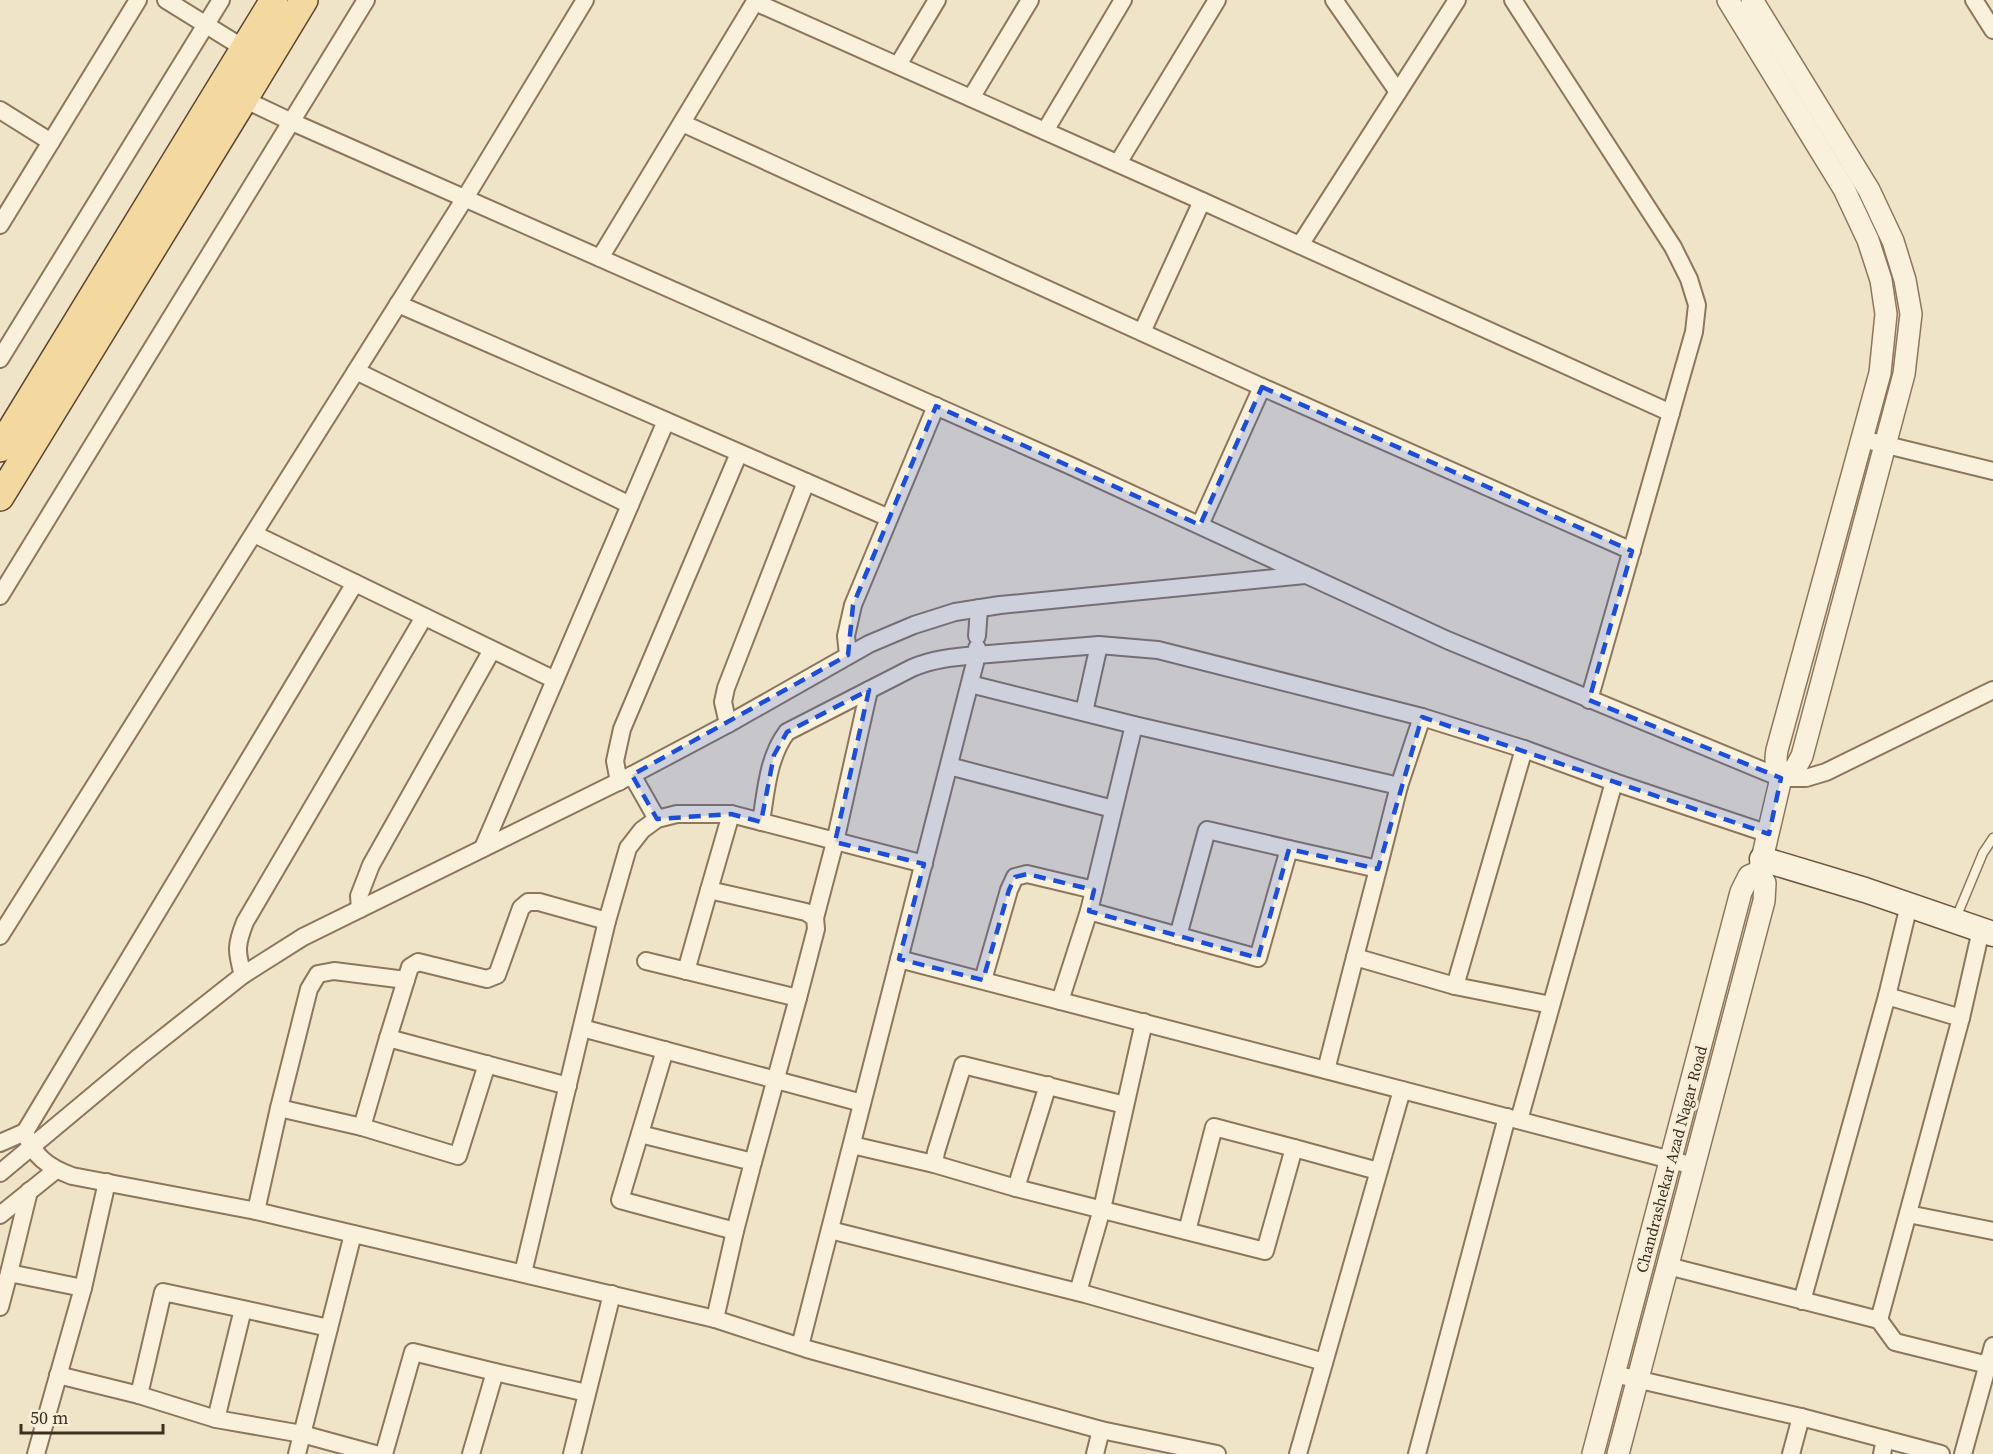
<svg xmlns="http://www.w3.org/2000/svg" width="1993" height="1454" viewBox="0 0 1993 1454" font-family="'Source Serif 4',serif">
<style>
.lines{fill:none;stroke-linecap:round;stroke-linejoin:round}
.service-casing{stroke:#8d765c;stroke-width:11}
.minor-casing{stroke:#8d765c;stroke-width:20}
.tertiary-casing{stroke:#8d765c;stroke-width:24}
.secondary-casing{stroke:#6f573f;stroke-width:27}
.primary-casing{stroke:#5b4430;stroke-width:30}
.service{stroke:#faf1dc;stroke-width:8}
.minor{stroke:#faf1dc;stroke-width:16}
.tertiary{stroke:#faf1dc;stroke-width:21}
.secondary{stroke:#faf1dc;stroke-width:24}
.primary{stroke:#f3d9a0;stroke-width:27}
.marked{fill:#1d4ed8;fill-opacity:0.2;stroke:#1d4ed8;stroke-width:4.5;stroke-dasharray:12 8;stroke-linejoin:round}
.labels{text-anchor:middle;stroke-width:6;stroke-linejoin:round;paint-order:stroke}
.street-label{font-size:16px;fill:#3d2e20;stroke:#f7eed8}
</style>
<rect width="100%" height="100%" fill="#f0e4c8"/>
<g class="lines">
<g class="service-casing">
<polyline id="service" points="1956,918 1983,853 1993,838"/>
</g>
<g class="minor-casing">
<g id="minor">
<polyline points="166,0 245,49"/>
<polyline points="1334,0 1398,92"/>
<polyline points="1513,0 1673,247 1689,279 1697,305 1694,332 1589,700"/>
<polyline points="1974,0 1993,30"/>
<polyline points="755,2 1202,201 1671,413"/>
<polyline points="898,65 937,0"/>
<polyline points="235,95 292,122 1071,466 1447,640 1781,778 1806,778 1826,772 1993,690"/>
<polyline points="971,98 1030,0"/>
<polyline points="0,110 51,142"/>
<polyline points="682,123 1262,387 1632,551"/>
<polyline points="1045,131 1123,0"/>
<polyline points="1118,163 1217,0"/>
<polyline points="0,225 138,0"/>
<polyline points="1300,245 1457,0"/>
<polyline points="600,258 756,0"/>
<polyline points="398,304 889,518"/>
<polyline points="1142,332 1202,201"/>
<polyline points="0,359 221,0"/>
<polyline points="356,371 630,505"/>
<polyline points="1862,439 1993,471"/>
<polyline points="1200,525 1262,387"/>
<polyline points="254,534 555,680"/>
<path d="M355,583L25,1132C33,1156 48,1167 72,1176L256,1211L715,1319L807,1349L1101,1430L1217,1454"/>
<polyline points="0,596 366,0"/>
<polyline points="977,636 979,608"/>
<polyline points="848,655 846,636 853,605 936,406"/>
<polyline points="970,684 1134,725"/>
<polyline points="1084,712 1099,645"/>
<polyline points="728,724 723,702 726,688 806,482"/>
<polyline points="949,766 1113,809"/>
<polyline points="632,775 657,819"/>
<polyline points="619,782 615,761 622,729 739,453"/>
<polyline points="1399,786 1422,717"/>
<path d="M761,822C766,791 768,757 787,732L912,668C933,659 954,657 977,655V648"/>
<polyline points="483,848 666,421"/>
<polyline points="360,909 359,896 371,865 492,650"/>
<polyline points="815,918 835,842 869,690"/>
<polyline points="0,936 465,198 585,0"/>
<polyline points="1178,936 1207,830 1289,849"/>
<polyline points="1355,957 1378,869 1289,849 1258,958 1089,911 1134,725 1399,786 1378,869"/>
<polyline points="899,959 1694,1166"/>
<polyline points="646,961 798,998 816,929 815,918 806,912 709,890 731,814 924,864"/>
<polyline points="686,971 709,890"/>
<path d="M243,975C236,951 236,945 245,922L424,617"/>
<polyline points="983,980 1009,890 1015,877 1027,874 1094,890"/>
<polyline points="1455,986 1524,749"/>
<polyline points="1887,996 1909,905"/>
<polyline points="1060,1001 1089,911"/>
<polyline points="1961,1018 1981,930"/>
<polyline points="582,1028 862,1103"/>
<polyline points="388,1038 410,967 418,962 487,979 497,975 521,908 528,902 539,902 607,921"/>
<polyline points="665,1050 620,1200 735,1231 715,1319"/>
<polyline points="487,1064 458,1156 362,1127 388,1038 568,1086"/>
<polyline points="1326,1070 1355,957 1455,986 1551,1005"/>
<polyline points="1048,1085 1016,1188 934,1164 936,1152 963,1065 1125,1105"/>
<polyline points="279,1108 362,1127"/>
<polyline points="1519,1120 1614,782"/>
<polyline points="640,1134 753,1162 735,1231"/>
<polyline points="0,1143 25,1132"/>
<polyline points="852,1145 934,1164"/>
<polyline points="753,1162 798,998"/>
<polyline points="0,1173 139,1057 243,975 303,937 632,775 728,724 869,644 914,625 955,612 1000,605 1305,575"/>
<polyline points="1016,1188 1265,1251 1294,1148 1378,1171"/>
<polyline points="256,1211 279,1108 309,989 318,974 334,971 406,980"/>
<polyline points="1908,1214 1993,1231"/>
<polyline points="0,1215 56,1170"/>
<polyline points="830,1230 1085,1294 1324,1362"/>
<polyline points="1187,1231 1214,1127 1294,1148"/>
<polyline points="1668,1266 1879,1320 1961,1018 1887,996 1802,1301"/>
<polyline points="9,1273 29,1191"/>
<polyline points="523,1273 607,921 628,848 642,830 657,819 677,814 731,814"/>
<polyline points="1078,1292 1102,1209 1144,1022"/>
<polyline points="0,1307 9,1273 83,1288"/>
<polyline points="243,1309 163,1292 139,1395 216,1419 243,1309 329,1328"/>
<polyline points="1879,1320 1895,1342 1988,1365"/>
<polyline points="800,1346 977,655 1099,645 1158,650 1422,717 1524,749 1614,782 1769,834"/>
<polyline points="1614,1374 1801,1417 1941,1454"/>
<polyline points="58,1375 139,1395"/>
<polyline points="216,1419 302,1434 375,1454"/>
<polyline points="36,1454 83,1288 107,1182"/>
<polyline points="297,1454 353,1234"/>
<polyline points="384,1454 413,1352 495,1372"/>
<polyline points="471,1454 495,1372 587,1393"/>
<polyline points="572,1454 612,1294"/>
<polyline points="1095,1454 1101,1430"/>
<polyline points="1298,1454 1402,1090"/>
<polyline points="1417,1454 1507,1117"/>
<polyline points="1791,1454 1801,1417"/>
<polyline points="1882,1454 1885,1439"/>
<polyline points="1963,1454 1993,1346"/>
</g>
</g>
<g class="tertiary-casing">
<g id="tertiary">
<path d="M1728,0L1844,189L1868,240L1881,280L1886,314L1880,373L1777,750C1775,761 1776,768 1781,778"/>
<polyline points="1752,0 1869,190 1893,241 1905,280 1911,314 1904,374 1802,756 1795,769 1781,778"/>
<polyline points="1593,1454 1741,892 1749,876 1759,872"/>
<polyline points="1618,1454 1764,901 1765,883 1759,872 1781,778"/>
</g>
</g>
<g class="secondary-casing">
<polyline id="secondary" points="1762,859 1865,890 1993,934"/>
</g>
<g class="primary-casing">
<g id="primary">
<polyline points="0,448 274,0"/>
<polyline points="0,497 244,99 304,0"/>
</g>
</g>
<use href="#service" class="service"/>
<use href="#minor" class="minor"/>
<use href="#tertiary" class="tertiary"/>
<use href="#secondary" class="secondary"/>
<use href="#primary" class="primary"/>
</g>
<path class="marked" d="M1262,387L1632,551L1589,700L1781,778L1769,834L1422,717L1378,869L1289,849L1258,958L1089,911L1094,890L1027,874L1015,877L1009,890L983,980L899,959L924,864L835,842L869,690L787,732L774,755L761,822L731,814L657,819L632,775L848,655L853,605L936,406L1200,525Z"/>
<g class="labels">
<g class="street-label">
<text transform="translate(1671 1159) rotate(-75)" y="6">Chandrashekar Azad Nagar Road</text>
</g>
</g>
<path d="M21 1424v9h142v-9" fill="none" stroke="#3d2e20" stroke-width="3"/>
<text x="30" y="1424" font-size="18" fill="#3d2e20" stroke="#f7eed8" stroke-width="4.5" paint-order="stroke">50 m</text>
</svg>
